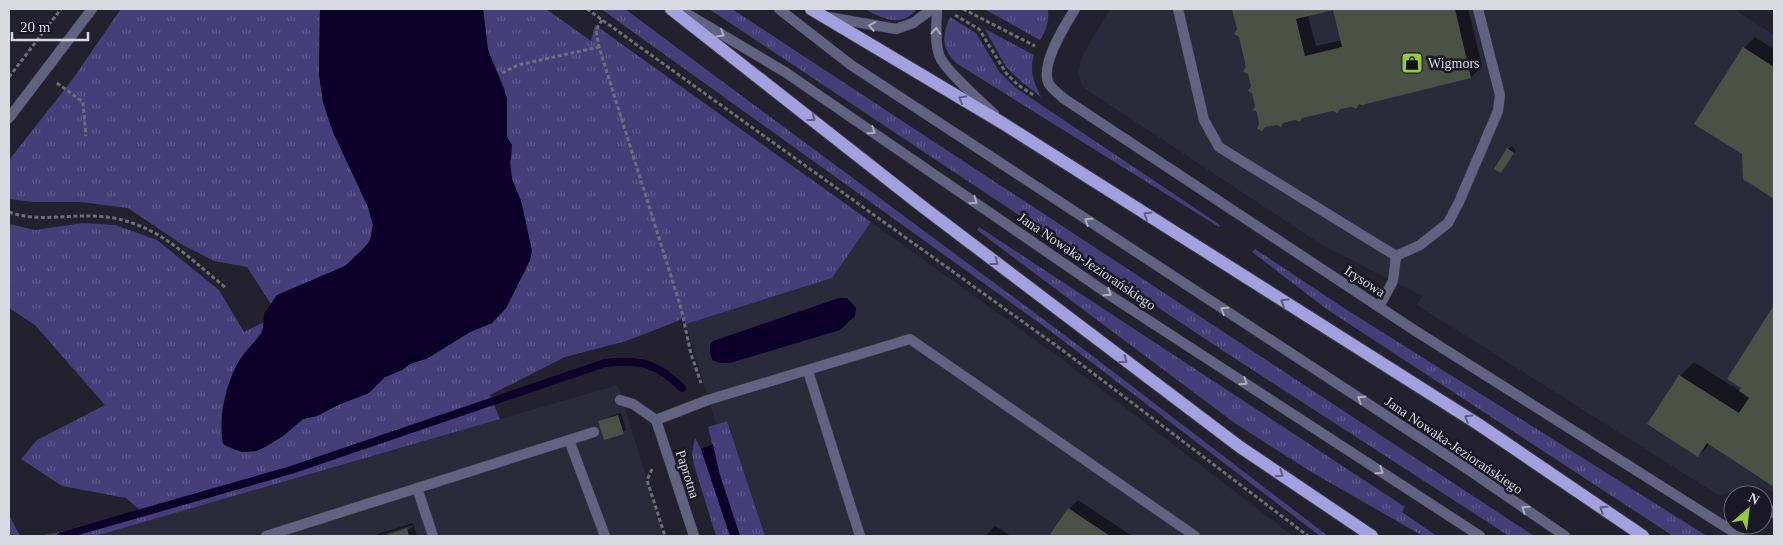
<svg xmlns="http://www.w3.org/2000/svg" width="1783" height="545" viewBox="0 0 1783 545" font-family="Georgia,serif">
<style>
.built{fill:#2b2a3b}
.grass{fill:url(#grass-tufts)}
.water{fill:#0c002b}
.shadow{fill:#0007}
.lines{fill:none;stroke-linecap:round;stroke-linejoin:round}
.stream{stroke:#0c002b;stroke-width:8}
.building{fill:#4b5245;fill-rule:evenodd}
.service-casing{stroke:#3c3b46;stroke-width:11}
.minor-casing{stroke:#3c3b46;stroke-width:11}
.tertiary-casing{stroke:#3c3b46;stroke-width:11}
.primary-casing{stroke:#3c3b46;stroke-width:14}
.path{stroke:#6f6f79;stroke-width:3;stroke-dasharray:4 2.5;stroke-linecap:butt}
.service{stroke:#636280;stroke-width:10}
.minor{stroke:#636280;stroke-width:10}
.tertiary{stroke:#636280;stroke-width:10}
.primary{stroke:#a4a0e0;stroke-width:12}
.oneway{stroke:#b0afbf}
.oneway2{stroke:#5e5c82}
.labels{text-anchor:middle;stroke-width:5;stroke-linejoin:round;paint-order:stroke}
.poi-label{font-size:14px;fill:#d9d9e1;stroke:#191824;text-anchor:start}
.street-label{font-size:14px;fill:#d9d9e1;stroke:#191824}
</style>
<defs>
<pattern id="grass-tufts" width="24" height="20" patternUnits="userSpaceOnUse" patternTransform="scale(1.25)"><rect width="24" height="20" fill="#463e79"/><path d="M3 7l-1-3M5 7V3M7 7l1-3M15 17l-1-3M17 17v-4M19 17l1-3" fill="none" stroke="#60598c"/></pattern>
</defs>
<rect width="100%" height="100%" fill="#22212d"/>
<g class="built">
<polygon points="1110,9 1734,9 1774,35 1774,493 1763,487 1718,495 1417,305 1422,296 1322,245 1083,87 1078,73 1082,56"/>
<polygon points="871,222 1059,357 1293,536 765,536 727,421 716,424 686,324 832,278"/>
<polygon points="618,385 664,536 92,536 106,533"/>
</g>
<g class="grass">
<polygon points="121,9 320,9 319,74 323,102 333,132 368,207 373,225 371,236 369,242 363,249 345,266 277,295 271,304 247,267 214,261 183,245 128,208 81,202 34,202 9,199 9,160 72,80"/>
<path d="M483,9H546L591,41L595,25L871,222L832,278L686,324L683,316L678,321L626,341L565,357L490,395L500,419L106,533L92,536H38L56,533L140,510L126,498L62,486L21,459L37,440L105,405L35,325L9,308V224L35,230L83,223L115,225L157,240L219,290L244,332L264,322C263,336 252,343 244,354C230,371 219,409 222,431C222,436 224,441 226,446L242,452L256,451L265,447L283,436L303,419L317,416L338,405L369,393L385,377L402,370L410,364L428,358L470,332L492,323L506,308L526,269L532,251L521,201L512,179L510,163L512,153L507,137L505,90L488,50Z"/>
<polygon points="601,9 625,9 1090,354 1328,536 1320,536 1049,330"/>
<polygon points="709,9 732,9 1534,536 1509,536 1225,352"/>
<path d="M865,9H917C902,28 882,19 865,9Z"/>
<path d="M984,9H1048C1049,21 1047,29 1040,40Z"/>
<path d="M950,17L976,33L1000,73L1016,88L1220,225L1219,227L956,63C941,48 942,36 950,17Z"/>
<path d="M985,29L1034,55C1029,71 1034,82 1041,97L1023,83L1006,67Z"/>
<polygon points="979,227 1405,507 1402,512 1437,536 1423,536 1313,473 1236,424 977,230"/>
<polygon points="1255,249 1347,310 1707,536 1673,536 1328,310 1252,252"/>
<polygon points="727,421 765,536 740,536 719,472 708,427"/>
<polygon points="695,438 701,449 730,536 716,536 694,465 692,453"/>
<polygon points="9,515 20,536 9,536"/>
</g>
<g class="water">
<path d="M320,9H483L488,50L507,98V137L512,145L510,163L512,179L521,201L532,251L530,260L506,308L492,323L470,332L428,358L410,364L402,370L385,377L369,393L338,405L317,416L303,419L283,436L265,447L256,451L242,452L231,448L223,444C218,420 227,381 239,361C245,351 254,343 261,334L263,329L264,314L277,295L345,266L363,249L369,242L371,236L373,225L368,207L333,132L323,102L319,74Z"/>
<polygon points="839,298 847,298 856,308 855,316 840,330 730,363 720,363 712,360 710,353 710,345 713,341"/>
<polygon points="713,444 719,472 740,536 730,536 701,449"/>
</g>
<g class="shadow">
<polygon points="1233,9 1332,9 1308,15 1316,46 1342,40 1334,9 1468,9 1482,66 1471,77 1361,103 1356,107 1352,105 1303,117 1300,121 1295,118 1277,123 1261,124"/>
<polygon points="1755,37 1774,49 1774,198 1744,178 1744,48"/>
<polygon points="1511,146 1516,150 1503,169 1508,149"/>
<polygon points="1774,308 1774,485 1710,444 1698,456 1649,424 1680,376 1694,362 1740,391 1745,383 1728,379"/>
<polygon points="621,413 626,430 623,432 600,422 603,419"/>
<polygon points="1078,500 1132,536 1051,536 1069,509"/>
<polygon points="413,523 417,536 386,536 413,528 412,525 378,536 372,536"/>
<polygon points="995,526 1011,536 985,536"/>
</g>
<g class="lines">
<path class="stream" d="M61,536L291,470L605,363C640,359 657,363 682,388"/>
</g>
<g class="building">
<path d="M1232,9H1455L1471,78L1362,105L1359,104L1356,109L1352,107L1340,109L1337,113L1333,111L1302,118L1300,122L1295,120L1283,123L1281,127L1277,125L1265,127L1262,131L1257,129L1259,124L1257,112L1253,110L1255,106L1252,93L1248,91L1251,86L1248,74L1243,72L1246,67L1239,37L1234,34L1237,29ZM1333,10L1342,47L1305,56L1296,19Z"/>
<polygon points="1743,47 1774,67 1774,199 1743,179 1742,154 1694,124"/>
<polygon points="1507,148 1514,153 1501,173 1494,169"/>
<polygon points="1774,305 1774,487 1707,443 1698,457 1647,424 1679,375 1739,413 1749,398 1739,391 1741,388 1727,379"/>
<polygon points="618,415 624,434 604,440 598,421"/>
<polygon points="1068,508 1110,536 1049,536"/>
<polygon points="407,528 409,536 384,536"/>
</g>
<g class="lines">
<g class="service-casing">
<g id="service">
<path d="M1075,9C1065,25 1039,66 1049,84C1052,89 1059,94 1063,98L1414,330L1740,536"/>
<polyline points="1178,9 1204,120 1219,147 1396,256 1393,281 1379,307"/>
<polyline points="9,118 92,9"/>
<polyline points="1396,256 1420,245 1448,223 1459,202 1498,111 1500,95 1478,9"/>
<polyline points="808,371 860,536"/>
<polyline points="620,400 633,404 656,420 708,400 910,339 1195,536"/>
<polyline points="569,440 605,536"/>
<polyline points="417,488 433,536"/>
<polyline points="1763,511 1769,509 1774,513"/>
<polyline points="266,536 594,432"/>
</g>
</g>
<g class="minor-casing">
<g id="minor">
<path d="M937,9C937,24 934,40 939,55C945,71 981,101 994,114"/>
<polyline points="828,17 896,29 913,23 932,9"/>
<polyline points="656,420 694,536"/>
</g>
</g>
<g class="tertiary-casing">
<g id="tertiary">
<polyline points="679,9 785,72 1114,298 1480,536"/>
<polyline points="779,9 851,65 1466,468 1565,536"/>
</g>
</g>
<g class="primary-casing">
<g id="primary">
<polyline points="671,9 923,207 1240,447 1372,536"/>
<polyline points="811,9 1004,124 1478,424 1643,536"/>
</g>
</g>
<g class="path">
<polyline points="587,9 1065,352 1308,536"/>
<polyline points="963,9 1035,46"/>
<polyline points="955,15 979,29 1006,73 1018,85 1035,96"/>
<polyline points="602,20 596,30 599,47 681,308 691,354 701,383"/>
<polyline points="502,73 518,65 599,47"/>
<polyline points="9,77 61,9"/>
<polyline points="57,83 83,102 86,136"/>
<path d="M9,212C35,222 65,215 92,216C151,217 183,253 226,288"/>
<polyline points="652,469 647,480 665,536"/>
</g>
<use href="#service" class="service"/>
<use href="#minor" class="minor"/>
<use href="#tertiary" class="tertiary"/>
<use href="#primary" class="primary"/>
</g>
<defs><path id="oneway-chevron" d="M-2-3.5L2.5 0L-2 3.5" fill="none" stroke-width="1.6" stroke-linecap="round" stroke-linejoin="round" transform="scale(1.25)"/></defs>
<g class="oneway">
<use href="#oneway-chevron" transform="translate(872 26) rotate(-169)"/>
<use href="#oneway-chevron" transform="translate(936 31) rotate(-87)"/>
<use href="#oneway-chevron" transform="translate(721 34) rotate(31)"/>
<use href="#oneway-chevron" transform="translate(872 131) rotate(34)"/>
<use href="#oneway-chevron" transform="translate(974 201) rotate(35)"/>
<use href="#oneway-chevron" transform="translate(1088 221) rotate(-147)"/>
<use href="#oneway-chevron" transform="translate(1108 293) rotate(35)"/>
<use href="#oneway-chevron" transform="translate(1224 310) rotate(-147)"/>
<use href="#oneway-chevron" transform="translate(1244 382) rotate(33)"/>
<use href="#oneway-chevron" transform="translate(1361 399) rotate(-147)"/>
<use href="#oneway-chevron" transform="translate(1380 471) rotate(33)"/>
<use href="#oneway-chevron" transform="translate(1525 509) rotate(-145)"/>
</g>
<g class="oneway2">
<use href="#oneway-chevron" transform="translate(962 99) rotate(-150)"/>
<use href="#oneway-chevron" transform="translate(812 118) rotate(38)"/>
<use href="#oneway-chevron" transform="translate(1147 215) rotate(-148)"/>
<use href="#oneway-chevron" transform="translate(995 262) rotate(37)"/>
<use href="#oneway-chevron" transform="translate(1284 302) rotate(-148)"/>
<use href="#oneway-chevron" transform="translate(1124 360) rotate(37)"/>
<use href="#oneway-chevron" transform="translate(1468 418) rotate(-148)"/>
<use href="#oneway-chevron" transform="translate(1280 474) rotate(34)"/>
<use href="#oneway-chevron" transform="translate(1603 509) rotate(-146)"/>
</g>
<defs>
<g id="shop-square" transform="scale(1.125)"><rect x="-9" y="-9" width="18" height="18" rx="4" fill="#92cd3f" stroke="#191824"/><path d="M-5-2.5h2.3a2.7 3.5 0 0 1 5.4 0H5L5.5 6h-11ZM-1.5-2.5h3a1.5 2.3 0 0 0-3 0Z" fill="#111"/></g>
</defs>
<g fill-rule="evenodd">
<use href="#shop-square" x="1412" y="63"/>
</g>
<g class="labels">
<g class="poi-label">
<text x="1428" y="68">Wigmors</text>
</g>
<g class="street-label">
<text transform="translate(1087 261) rotate(34)" y="5">Jana Nowaka-Jeziorańskiego</text>
<text transform="translate(1365 281) rotate(33)" y="5">Irysowa</text>
<text transform="translate(1454 445) rotate(34)" y="5">Jana Nowaka-Jeziorańskiego</text>
<text transform="translate(688 474) rotate(72)" y="5">Paprotna</text>
</g>
</g>
<rect width="1783" height="545" fill="none" stroke="#d9d9e1" stroke-width="20"/>
<g transform="translate(1748 510) rotate(28)"><circle r="24" fill="#191824" stroke="#666570"/>
<path d="M0-4L9 19L0 12L-9 19Z" fill="#92cd3f"/>
<text y="-8" font-size="14" font-weight="bold" text-anchor="middle" fill="#d9d9e1">N</text>
</g>
<path d="M12 32v8h76v-8" fill="none" stroke="#d9d9e1" stroke-width="2.5"/>
<text x="20" y="32" font-size="15" fill="#d9d9e1" stroke="#191824" stroke-width="4" paint-order="stroke">20 m</text>
</svg>
